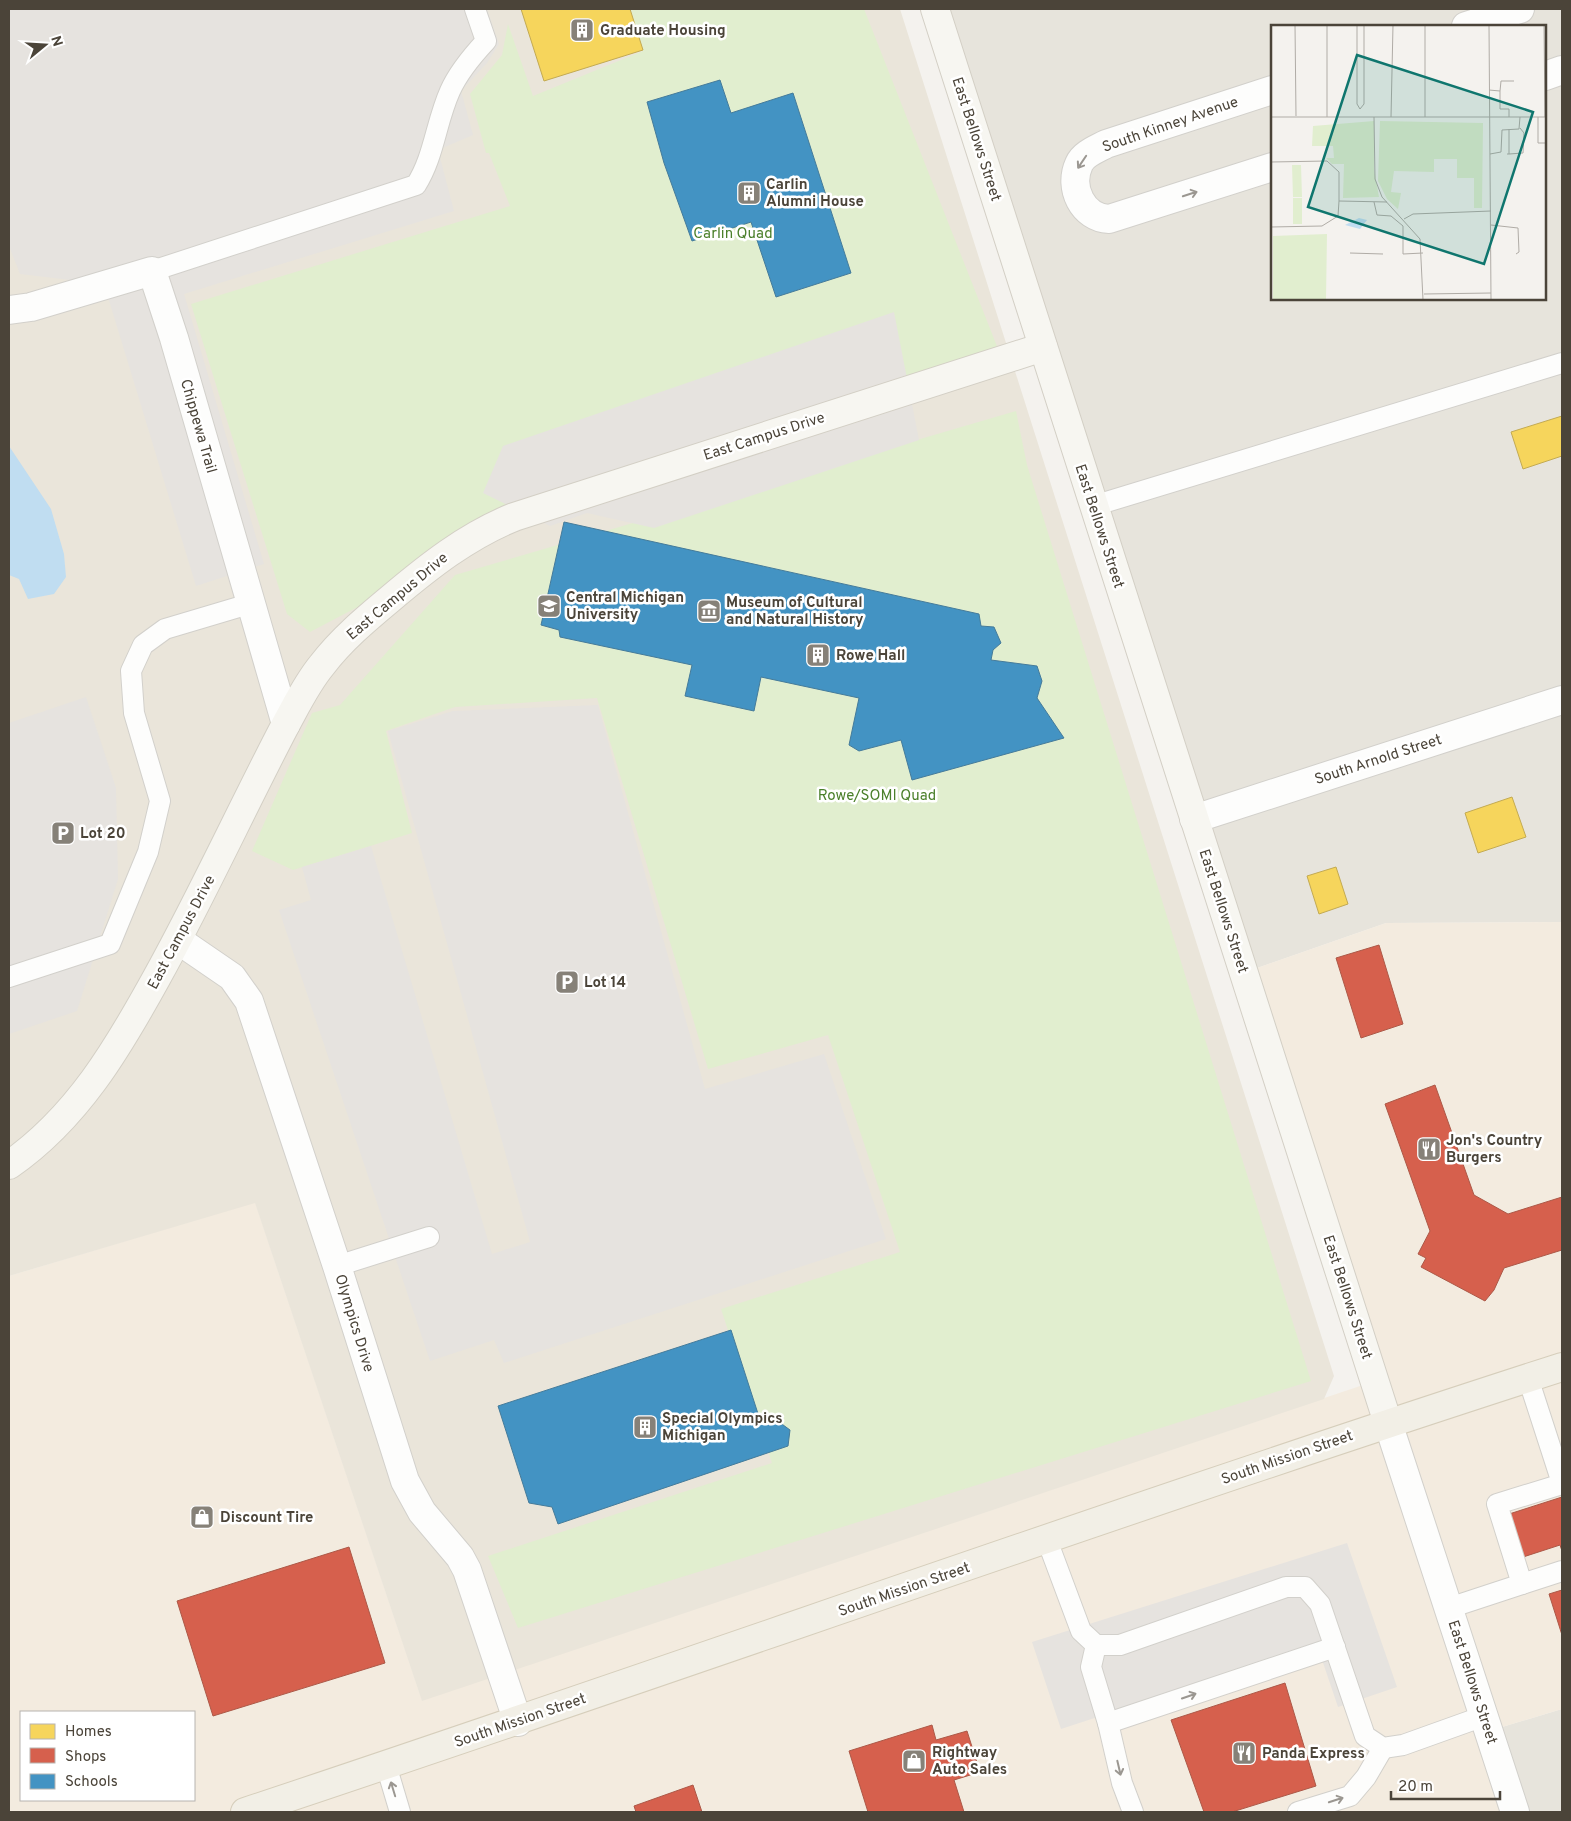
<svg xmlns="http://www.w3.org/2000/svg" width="1571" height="1821" viewBox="0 0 1571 1821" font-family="Overpass,sans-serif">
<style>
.residential{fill:#e7e4dc;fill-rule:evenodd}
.commercial{fill:#f3ebdf;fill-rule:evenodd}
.education{fill:#eae5da}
.green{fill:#e1eecf}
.parking{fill:#e6e3df}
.water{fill:#c0ddf1}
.homes{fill:#f6d55c;stroke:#c3aa52}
.shops{fill:#d6604d;stroke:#ac5847}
.schools{fill:#4393c3;stroke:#457b9a}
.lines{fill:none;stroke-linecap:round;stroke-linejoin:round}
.lane-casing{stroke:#d2d0cb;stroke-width:22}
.street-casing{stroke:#d2d0cb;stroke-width:30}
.secondary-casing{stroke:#d3cfc5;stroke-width:30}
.primary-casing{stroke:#d6cebb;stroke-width:30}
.lane{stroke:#fdfdfc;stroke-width:20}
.street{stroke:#fdfdfc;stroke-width:28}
.secondary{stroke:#f7f6f1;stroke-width:28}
.primary{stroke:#f2efe6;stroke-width:28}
.oneway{stroke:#9b9791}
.labels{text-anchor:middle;stroke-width:5;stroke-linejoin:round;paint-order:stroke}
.poi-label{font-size:15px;font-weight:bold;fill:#4b4439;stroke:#fff;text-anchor:start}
.street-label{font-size:15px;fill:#4b4439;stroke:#fff}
.park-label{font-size:15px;fill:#4a7f2a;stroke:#fff}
.inset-road{fill:none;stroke:#b0aca6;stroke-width:1}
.view{fill:#0f766e;fill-opacity:0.15;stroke:#0f766e;stroke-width:2.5}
.inset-edge{fill:none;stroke:#4b4439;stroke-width:2.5}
</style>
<rect width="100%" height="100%" fill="#f4f2ee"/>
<g class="residential">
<path d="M935,9H1562V922L1386,923L1243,973ZM1272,26H1545V299H1272Z"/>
<polygon points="1562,1709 1562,1812 1515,1812 1489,1731"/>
</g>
<path class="commercial" d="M1562,922V1709L1489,1731L1515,1812H9V1276L255,1202L422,1700L1366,1384L1243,973L1386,923ZM21,1712H194V1800H21Z"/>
<polygon class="education" points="9,9 900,9 1334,1376 1324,1399 422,1701 255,1203 9,1276"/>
<g class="green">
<polygon points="630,9 864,9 1002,359 556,503 310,632 287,614 191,304 510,206 489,153 486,153 470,94 502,55 508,24 533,96 643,51"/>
<polygon points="1016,411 1027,465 1311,1381 518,1628 488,1556 772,1463 721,1309 900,1252 828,1035 708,1069 597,698 455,707 386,731 412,833 293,870 252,851 312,713 340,705 455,575"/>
</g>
<g class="parking">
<polygon points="9,9 487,9 499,44 487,63 461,91 473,135 438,150 454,211 184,294 264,564 196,586 104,284 20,274 9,246"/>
<polygon points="894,312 919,440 654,528 587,513 550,526 483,493 503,446"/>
<polygon points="86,697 116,788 118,879 77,1011 9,1034 9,723"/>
<polygon points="598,705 705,1089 824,1054 886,1239 504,1363 494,1340 430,1361 279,910 311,900 302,867 371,846 492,1254 530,1242 388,731 453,711"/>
<polygon points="1347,1543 1397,1687 1338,1707 1317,1645 1061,1729 1032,1642"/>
</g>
<polygon class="water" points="9,446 51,509 64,554 66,577 54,594 28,599 19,579 9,575"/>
<g class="homes">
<polygon points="521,9 630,9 643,50 544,81"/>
<polygon points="1562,416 1562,456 1523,469 1511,432"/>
<polygon points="1512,797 1526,837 1478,853 1465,813"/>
<polygon points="1336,867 1348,904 1319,914 1307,876"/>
</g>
<g class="shops">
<polygon points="1379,945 1403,1024 1361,1038 1336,958"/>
<polygon points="1435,1085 1474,1195 1508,1214 1562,1197 1562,1250 1504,1268 1494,1290 1485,1301 1421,1267 1426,1258 1418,1254 1430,1231 1385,1104"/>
<polygon points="1562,1497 1562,1551 1560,1545 1517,1559 1503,1516"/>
<polygon points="349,1547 385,1663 213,1716 177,1601"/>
<polygon points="1562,1590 1562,1635 1549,1594"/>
<polygon points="1285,1683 1316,1786 1232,1812 1204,1812 1171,1720"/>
<polygon points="932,1725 936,1740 967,1731 980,1772 954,1780 964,1812 868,1812 849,1751"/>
<polygon points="693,1785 702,1812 636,1812 634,1806"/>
</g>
<g class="schools">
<polygon points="720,80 731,113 793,93 851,273 776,297 751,222 692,241 664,163 647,102"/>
<polygon points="564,522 979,614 981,626 994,627 1001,643 993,650 991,660 1037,666 1042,681 1037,698 1064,738 912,780 901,740 859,751 849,745 859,698 761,677 754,711 685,696 692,665 560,637 559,630 541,625"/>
<polygon points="731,1330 761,1423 775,1419 790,1430 788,1446 558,1524 552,1507 529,1503 498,1406"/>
</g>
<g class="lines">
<g class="lane-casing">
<g id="lane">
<path d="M152,271L416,185C434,157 436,122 450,91C458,73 472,56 486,41L475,9"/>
<polyline points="1093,506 1562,363"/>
<polyline points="9,977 110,944 148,852 160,801 134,713 131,671 143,645 165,629 249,604"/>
<polyline points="337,1266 429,1237"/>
<polyline points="1528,1378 1562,1483"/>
<polyline points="1047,1540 1081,1631 1096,1645 1120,1645 1286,1587 1305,1587 1320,1604 1365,1736 1383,1748 1403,1745 1484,1716"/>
<polyline points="1522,1584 1562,1571"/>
<polyline points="1449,1608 1522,1584 1497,1504 1562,1484"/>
<polyline points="1096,1645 1091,1667 1108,1723 1335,1647"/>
<polyline points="1108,1723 1122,1783 1133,1812"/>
<polyline points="386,1765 400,1812"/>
<polyline points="1298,1812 1350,1796 1366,1777 1383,1748"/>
</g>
</g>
<g class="street-casing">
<g id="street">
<polyline points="1466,26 1520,9"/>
<polyline points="1545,76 1562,70"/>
<path d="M1272,90L1106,144C1097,149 1083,154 1079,164C1068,188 1083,218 1109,219L1272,167"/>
<polyline points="9,310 31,307 152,271 174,338 286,724"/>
<polyline points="1194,819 1562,700"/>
<polyline points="178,940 232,977 249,1001 337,1266 405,1481 422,1512 460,1557 467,1570 518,1722"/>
<polyline points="1388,1423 1515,1812"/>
</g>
</g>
<g class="secondary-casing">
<g id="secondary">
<polyline points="935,9 1388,1423"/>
<path d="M9,1165C77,1118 118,1048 157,977C203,894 242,808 286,724C297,704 307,683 322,665C341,640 366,619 390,599C429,566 467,536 514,517L1043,347"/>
</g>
</g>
<g class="primary-casing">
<path id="primary" d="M245,1812C685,1666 1121,1509 1562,1367"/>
</g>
<use href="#lane" class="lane"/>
<use href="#street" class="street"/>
<use href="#secondary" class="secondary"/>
<use href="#primary" class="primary"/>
</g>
<defs><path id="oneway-shaft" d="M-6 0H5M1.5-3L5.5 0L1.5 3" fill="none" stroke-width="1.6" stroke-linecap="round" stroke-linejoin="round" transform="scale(1.25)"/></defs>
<g class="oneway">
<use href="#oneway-shaft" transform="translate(1082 162) rotate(124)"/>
<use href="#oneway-shaft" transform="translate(1190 194) rotate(-18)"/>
<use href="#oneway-shaft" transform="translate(1189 1696) rotate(-19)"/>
<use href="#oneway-shaft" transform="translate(1119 1768) rotate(77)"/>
<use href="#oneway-shaft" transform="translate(393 1789) rotate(-107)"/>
<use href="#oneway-shaft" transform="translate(1336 1800) rotate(-18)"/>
</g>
<defs>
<g id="building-square" transform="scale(1.25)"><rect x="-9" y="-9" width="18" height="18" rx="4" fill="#868178" stroke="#fff"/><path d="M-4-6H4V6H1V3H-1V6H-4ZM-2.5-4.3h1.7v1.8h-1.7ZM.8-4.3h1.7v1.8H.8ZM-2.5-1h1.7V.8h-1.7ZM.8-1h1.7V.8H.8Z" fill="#fff"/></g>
<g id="university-square" transform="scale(1.25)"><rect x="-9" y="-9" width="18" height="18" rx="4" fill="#868178" stroke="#fff"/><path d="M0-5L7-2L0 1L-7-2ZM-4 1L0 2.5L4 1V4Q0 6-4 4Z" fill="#fff"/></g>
<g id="museum-square" transform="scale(1.25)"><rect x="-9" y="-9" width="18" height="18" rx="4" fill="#868178" stroke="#fff"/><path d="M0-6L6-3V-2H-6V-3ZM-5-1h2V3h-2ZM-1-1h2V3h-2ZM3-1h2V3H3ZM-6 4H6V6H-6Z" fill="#fff"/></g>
<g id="parking-square" transform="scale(1.25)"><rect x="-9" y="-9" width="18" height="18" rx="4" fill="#868178" stroke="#fff"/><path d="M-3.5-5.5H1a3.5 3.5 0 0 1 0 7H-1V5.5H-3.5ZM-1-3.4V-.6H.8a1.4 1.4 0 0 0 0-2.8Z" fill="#fff"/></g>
<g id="restaurant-square" transform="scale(1.25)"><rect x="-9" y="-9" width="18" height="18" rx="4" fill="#868178" stroke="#fff"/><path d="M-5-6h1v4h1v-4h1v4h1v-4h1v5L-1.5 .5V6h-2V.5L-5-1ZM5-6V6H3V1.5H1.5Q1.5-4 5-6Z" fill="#fff"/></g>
<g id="shop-square" transform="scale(1.25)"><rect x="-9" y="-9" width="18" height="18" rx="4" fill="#868178" stroke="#fff"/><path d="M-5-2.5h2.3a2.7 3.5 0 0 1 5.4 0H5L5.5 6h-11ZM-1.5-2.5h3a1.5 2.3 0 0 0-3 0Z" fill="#fff"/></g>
</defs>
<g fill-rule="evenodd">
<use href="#building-square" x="582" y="30"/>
<use href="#building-square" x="749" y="193"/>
<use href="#university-square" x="549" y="606"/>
<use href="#museum-square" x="709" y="611"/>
<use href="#building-square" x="818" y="655"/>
<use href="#parking-square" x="63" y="833"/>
<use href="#parking-square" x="567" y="982"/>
<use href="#restaurant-square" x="1429" y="1149"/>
<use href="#building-square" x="645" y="1427"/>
<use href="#shop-square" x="202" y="1517"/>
<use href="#restaurant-square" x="1244" y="1753"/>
<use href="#shop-square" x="914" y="1761"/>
</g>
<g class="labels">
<g class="poi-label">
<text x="600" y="35">Graduate Housing</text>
<text x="766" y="189">Carlin<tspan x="766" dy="17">Alumni House</tspan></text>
<text x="566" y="602">Central Michigan<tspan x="566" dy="17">University</tspan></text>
<text x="726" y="607">Museum of Cultural<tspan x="726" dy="17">and Natural History</tspan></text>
<text x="836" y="660">Rowe Hall</text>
<text x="80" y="838">Lot 20</text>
<text x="584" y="987">Lot 14</text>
<text x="1446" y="1145">Jon's Country<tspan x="1446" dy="17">Burgers</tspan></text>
<text x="662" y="1423">Special Olympics<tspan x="662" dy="17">Michigan</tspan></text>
<text x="220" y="1522">Discount Tire</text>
<text x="932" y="1757">Rightway<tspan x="932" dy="17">Auto Sales</tspan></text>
<text x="1262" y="1758">Panda Express</text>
</g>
<g class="street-label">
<text transform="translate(1170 124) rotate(-19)" y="5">South Kinney Avenue</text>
<text transform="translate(977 139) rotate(72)" y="5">East Bellows Street</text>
<text transform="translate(199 426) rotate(74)" y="5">Chippewa Trail</text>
<text transform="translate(764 436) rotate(-18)" y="5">East Campus Drive</text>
<text transform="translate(1100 526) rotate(72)" y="5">East Bellows Street</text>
<text transform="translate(397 596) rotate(-40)" y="5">East Campus Drive</text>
<text transform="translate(1378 759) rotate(-18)" y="5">South Arnold Street</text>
<text transform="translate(1224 911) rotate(72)" y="5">East Bellows Street</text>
<text transform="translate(181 932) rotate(-62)" y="5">East Campus Drive</text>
<text transform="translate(1348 1297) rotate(72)" y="5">East Bellows Street</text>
<text transform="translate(355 1323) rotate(73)" y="5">Olympics Drive</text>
<text transform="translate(1287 1457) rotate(-19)" y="5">South Mission Street</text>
<text transform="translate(904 1589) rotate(-19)" y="5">South Mission Street</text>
<text transform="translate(1473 1682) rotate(72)" y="5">East Bellows Street</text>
<text transform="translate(520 1720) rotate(-19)" y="5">South Mission Street</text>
</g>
<g class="park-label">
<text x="733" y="238">Carlin Quad</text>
<text x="877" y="800">Rowe/SOMI Quad</text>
</g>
</g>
<g transform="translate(1271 25)">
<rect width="275" height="275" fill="#f4f2ee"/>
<path d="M103,96V144L108,172L72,173L73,139H61L55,133H63L62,121H41L42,101ZM109,96L212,98L211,183H203V153H186V134H163V147L123,146L120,167L130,168L127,184L116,174L107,156ZM21,140H30L31,172H22ZM22,173H31V199H22ZM56,209L55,275H2V211Z" fill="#e1eecf"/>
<path d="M88,193L96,195L89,204L74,200Z" fill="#c0ddf1"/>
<path class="inset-road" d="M24,0L25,91M86,0V79L89,84L93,79V0M218,0L220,275M273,0L274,92M218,65L229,66L230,56H243M229,66V84H238V92M0,92H275M56,92V0M103,92L104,154L111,172L149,214L152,275M120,92L122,0M154,92V0M267,92V118H275M219,129L230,127L231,105L248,104L249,92M236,129H238V104M238,129L252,128L253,108L249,103M0,137L56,136L68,147V176M103,177L106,190L120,191L132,201V229L152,228M133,194L142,189L220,186M220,200L247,203L248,227L245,229M0,202L51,201L67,191L68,176L116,177M79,228L112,229M153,269L220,268"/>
<path class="view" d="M86,30L262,87L213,239L37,182Z"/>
<rect width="275" height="275" class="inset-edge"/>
</g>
<rect width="1571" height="1821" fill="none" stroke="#4b4439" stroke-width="20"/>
<rect x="20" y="1711" width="175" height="90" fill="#ffffff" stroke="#b7b4b0"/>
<rect x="30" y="1724" width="25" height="15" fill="#f6d55c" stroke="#b7b4b0"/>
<text x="65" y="1736" font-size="15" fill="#4b4439">Homes</text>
<rect x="30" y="1748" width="25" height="15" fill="#d6604d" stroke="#b7b4b0"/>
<text x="65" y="1761" font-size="15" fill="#4b4439">Shops</text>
<rect x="30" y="1774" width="25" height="15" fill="#4393c3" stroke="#b7b4b0"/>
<text x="65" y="1786" font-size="15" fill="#4b4439">Schools</text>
<g transform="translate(45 45) rotate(72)" stroke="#ffffff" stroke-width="4" paint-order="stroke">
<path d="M0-4L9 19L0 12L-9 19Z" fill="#4b4439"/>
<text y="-8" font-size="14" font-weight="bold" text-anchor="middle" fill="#4b4439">N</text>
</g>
<path d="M1391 1791v8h109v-8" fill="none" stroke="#4b4439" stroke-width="2.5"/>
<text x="1398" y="1791" font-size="15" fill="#4b4439" stroke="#ffffff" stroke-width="4" paint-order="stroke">20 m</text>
</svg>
